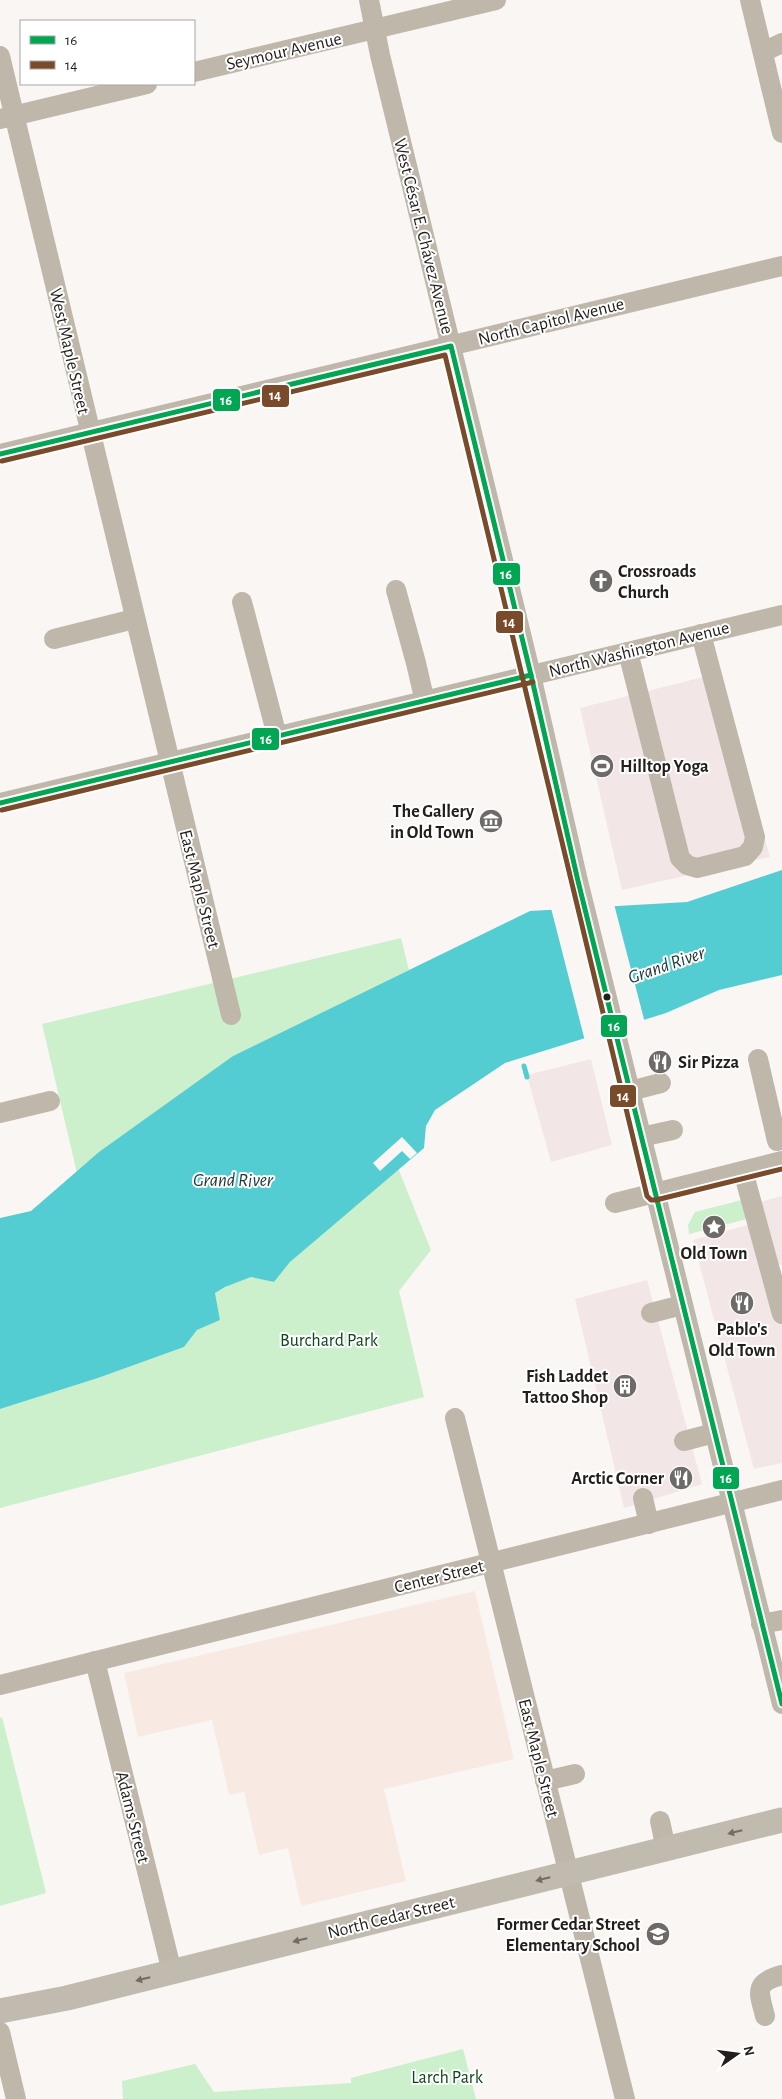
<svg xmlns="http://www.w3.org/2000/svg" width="782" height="2099" viewBox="0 0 782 2099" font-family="'Alegreya Sans',sans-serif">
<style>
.commercial{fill:#f2e6e6}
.built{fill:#f8eae3}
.green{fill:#ccefcc}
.water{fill:#53cdd2}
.pier{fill:#faf6f4}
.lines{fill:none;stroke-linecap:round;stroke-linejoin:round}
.stream{stroke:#53cdd2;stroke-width:5}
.minor{stroke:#beb7aa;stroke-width:20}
.major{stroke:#c0baaf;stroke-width:25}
.bus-1-casing{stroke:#fff;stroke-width:9}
.bus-2-casing{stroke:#fff;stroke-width:9}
.bus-1{stroke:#00a651;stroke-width:5}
.bus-2{stroke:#7a4b2a;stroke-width:5}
.oneway{fill:#726c65}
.bus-dot{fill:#231e1b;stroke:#fff;stroke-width:2}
.labels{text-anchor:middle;stroke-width:4;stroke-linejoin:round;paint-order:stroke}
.street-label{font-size:18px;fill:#231e1b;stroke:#fff}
.poi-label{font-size:18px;font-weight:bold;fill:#231e1b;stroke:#fff;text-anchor:end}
.park-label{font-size:18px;fill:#0e461b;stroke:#fff}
.water-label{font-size:19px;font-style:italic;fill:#20393a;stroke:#fff}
.line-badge{stroke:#fff;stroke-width:2}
.badge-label{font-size:14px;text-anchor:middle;font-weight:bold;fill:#fff}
</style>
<rect width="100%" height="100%" fill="#faf6f4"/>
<g class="commercial">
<polygon points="719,673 770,857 622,890 580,708"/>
<polygon points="591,1059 612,1145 551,1162 527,1075"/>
<polygon points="782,1196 782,1264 776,1266 782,1293 782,1463 754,1469 693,1240 759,1222 756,1203"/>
<polygon points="647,1280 702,1484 624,1508 575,1299"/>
</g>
<polygon class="built" points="475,1591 514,1759 384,1789 406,1881 301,1906 288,1848 259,1855 244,1792 229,1795 212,1720 138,1737 124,1673"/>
<g class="green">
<polygon points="401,938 409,970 233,1056 77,1173 42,1024"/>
<polygon points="398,1168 431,1250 399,1291 424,1397 0,1508 0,1409 98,1378 184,1347 197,1330 220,1320 215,1293 225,1287 251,1277 274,1282 290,1262"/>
<polygon points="742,1200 747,1219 689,1234 688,1225 695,1212"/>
<polygon points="2,1717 46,1893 0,1906 0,1718"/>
<polygon points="463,2049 476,2099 123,2099 122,2081 195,2064 214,2092 351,2083 351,2078"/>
</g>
<polygon class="water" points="782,870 782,975 719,990 666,1013 505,1063 435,1110 426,1126 424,1148 290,1262 274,1282 251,1277 225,1287 215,1293 220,1320 197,1330 184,1347 98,1378 0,1409 0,1218 31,1211 99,1152 233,1056 530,911 687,902"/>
<g class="pier">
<polygon points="614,904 645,1023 585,1041 551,908"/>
<polygon points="402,1137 417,1153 410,1159 402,1151 380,1171 373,1163"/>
</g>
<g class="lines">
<polyline class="stream" points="524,1066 527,1077"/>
<g class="minor">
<polyline points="369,0 380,55 531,675 578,881 782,1704"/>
<polyline points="750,0 782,133"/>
<polyline points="763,52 782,43"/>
<polyline points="0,56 231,1015"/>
<polyline points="194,72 496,0"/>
<polyline points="0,119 147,84"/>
<polyline points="0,454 782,266"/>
<polyline points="396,590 416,663 425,702"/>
<polyline points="242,602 277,736"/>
<polyline points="54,639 134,619"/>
<polyline points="628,652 680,858 687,865 697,868 745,856 753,847 755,837 701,634"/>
<polyline points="0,803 782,615"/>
<polyline points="758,1059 777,1141"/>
<polyline points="630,1091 661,1083"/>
<polyline points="0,1113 50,1101"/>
<polyline points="641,1137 673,1130"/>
<polyline points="743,1171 782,1314"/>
<polyline points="615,1203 782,1161"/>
<polyline points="651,1313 682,1305"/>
<polyline points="455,1418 625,2099"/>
<polyline points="684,1441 714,1433"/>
<polyline points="643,1498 649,1524"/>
<polyline points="761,1624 782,1620"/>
<polyline points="95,1661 172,1972"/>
<polyline points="0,1685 782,1490"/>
<polyline points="545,1781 575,1774"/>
<polyline points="660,1821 666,1849"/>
<path d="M765,2016C759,1992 753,1983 782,1975"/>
<polyline points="0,2032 16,2099"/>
</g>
<polyline class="major" points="0,2011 67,1998 782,1820"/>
<g class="bus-1-casing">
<g id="bus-1">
<polyline points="0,454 451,346 531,675 578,881 782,1704"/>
<polyline points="0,803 531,675"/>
</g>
</g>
<g class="bus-2-casing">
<g id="bus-2">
<polyline points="2,461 445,355 647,1196 651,1200 656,1200 782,1169"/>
<polyline points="2,810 533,682"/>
</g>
</g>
<use href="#bus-1" class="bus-1"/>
<use href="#bus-2" class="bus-2"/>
</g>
<defs><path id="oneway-solid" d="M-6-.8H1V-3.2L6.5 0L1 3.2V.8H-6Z" transform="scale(1.25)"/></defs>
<g class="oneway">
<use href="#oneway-solid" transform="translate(735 1832) rotate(166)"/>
<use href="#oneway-solid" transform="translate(543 1879) rotate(166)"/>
<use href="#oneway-solid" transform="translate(300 1940) rotate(166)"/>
<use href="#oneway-solid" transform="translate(143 1979) rotate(166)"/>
</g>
<defs>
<g id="church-disc" transform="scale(1.25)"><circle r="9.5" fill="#6e6a67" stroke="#fff"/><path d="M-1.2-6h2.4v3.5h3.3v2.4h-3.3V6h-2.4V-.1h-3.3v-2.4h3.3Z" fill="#fff"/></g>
<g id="stadium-disc" transform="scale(1.25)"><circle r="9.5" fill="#6e6a67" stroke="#fff"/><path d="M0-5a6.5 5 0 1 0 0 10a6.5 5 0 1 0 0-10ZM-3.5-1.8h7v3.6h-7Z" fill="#fff"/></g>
<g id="museum-disc" transform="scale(1.25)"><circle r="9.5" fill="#6e6a67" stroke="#fff"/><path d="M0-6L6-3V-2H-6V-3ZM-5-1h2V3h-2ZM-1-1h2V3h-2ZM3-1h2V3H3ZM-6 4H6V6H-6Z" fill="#fff"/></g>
<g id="restaurant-disc" transform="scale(1.25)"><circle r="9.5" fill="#6e6a67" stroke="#fff"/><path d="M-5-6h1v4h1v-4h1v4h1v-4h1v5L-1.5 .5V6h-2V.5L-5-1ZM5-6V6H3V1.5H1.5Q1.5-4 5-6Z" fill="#fff"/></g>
<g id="sight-disc" transform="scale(1.25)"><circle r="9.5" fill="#6e6a67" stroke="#fff"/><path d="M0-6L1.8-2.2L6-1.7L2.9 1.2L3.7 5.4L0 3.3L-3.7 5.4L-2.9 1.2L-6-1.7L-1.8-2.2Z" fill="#fff"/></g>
<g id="building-disc" transform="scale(1.25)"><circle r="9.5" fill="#6e6a67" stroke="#fff"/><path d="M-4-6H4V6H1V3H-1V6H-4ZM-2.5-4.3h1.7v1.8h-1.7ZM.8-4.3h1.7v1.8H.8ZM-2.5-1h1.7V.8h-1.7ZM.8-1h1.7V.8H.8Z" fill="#fff"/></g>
<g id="school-disc" transform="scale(1.25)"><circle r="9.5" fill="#6e6a67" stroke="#fff"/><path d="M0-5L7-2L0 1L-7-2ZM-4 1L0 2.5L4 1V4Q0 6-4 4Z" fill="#fff"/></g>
</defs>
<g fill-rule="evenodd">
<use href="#church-disc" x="601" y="581"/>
<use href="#stadium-disc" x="602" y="766"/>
<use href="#museum-disc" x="491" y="821"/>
<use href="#restaurant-disc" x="660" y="1062"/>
<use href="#sight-disc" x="714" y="1227"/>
<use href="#restaurant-disc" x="742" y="1303"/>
<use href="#building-disc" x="625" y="1386"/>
<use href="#restaurant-disc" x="681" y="1478"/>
<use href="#school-disc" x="658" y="1934"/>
</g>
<circle class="bus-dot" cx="607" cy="997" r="4.5"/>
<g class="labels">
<g class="street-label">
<text transform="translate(284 51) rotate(-13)" y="6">Seymour Avenue</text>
<text transform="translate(424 236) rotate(76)" y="6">West César E. Chávez Avenue</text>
<text transform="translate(551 321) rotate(-14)" y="6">North Capitol Avenue</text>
<text transform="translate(70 351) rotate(77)" y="6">West Maple Street</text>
<text transform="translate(639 649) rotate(-14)" y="6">North Washington Avenue</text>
<text transform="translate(200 889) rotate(76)" y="6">East Maple Street</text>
<text transform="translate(439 1576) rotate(-14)" y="6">Center Street</text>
<text transform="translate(539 1758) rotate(76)" y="6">East Maple Street</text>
<text transform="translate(133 1817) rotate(76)" y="6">Adams Street</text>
<text transform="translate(391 1917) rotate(-14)" y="6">North Cedar Street</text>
</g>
<g class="poi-label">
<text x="618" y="577" text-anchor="start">Crossroads<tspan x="618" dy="21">Church</tspan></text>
<text x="620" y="772" text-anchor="start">Hilltop Yoga</text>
<text x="474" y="817">The Gallery<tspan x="474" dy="21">in Old Town</tspan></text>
<text x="678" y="1068" text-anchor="start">Sir Pizza</text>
<text x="714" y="1259" text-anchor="middle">Old Town</text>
<text x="742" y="1335" text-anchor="middle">Pablo's<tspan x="742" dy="21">Old Town</tspan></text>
<text x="608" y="1382">Fish Laddet<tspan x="608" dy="21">Tattoo Shop</tspan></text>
<text x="664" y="1484">Arctic Corner</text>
<text x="640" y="1930">Former Cedar Street<tspan x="640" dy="21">Elementary School</tspan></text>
</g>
<g class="park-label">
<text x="329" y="1346">Burchard Park</text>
<text x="447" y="2083">Larch Park</text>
</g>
<g class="water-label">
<text transform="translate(666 964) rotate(-19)" y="7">Grand River</text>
<text x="233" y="1186">Grand River</text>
</g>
</g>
<g class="line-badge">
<rect x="261" y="384" width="29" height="24" rx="5" fill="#7a4b2a"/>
<rect x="212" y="388" width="29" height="24" rx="5" fill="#00a651"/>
<rect x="492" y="562" width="29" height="24" rx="5" fill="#00a651"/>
<rect x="495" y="610" width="29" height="24" rx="5" fill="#7a4b2a"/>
<rect x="251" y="727" width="29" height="24" rx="5" fill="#00a651"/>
<rect x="600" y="1014" width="28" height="24" rx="5" fill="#00a651"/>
<rect x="609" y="1084" width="28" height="24" rx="5" fill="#7a4b2a"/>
<rect x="712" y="1466" width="28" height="24" rx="5" fill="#00a651"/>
</g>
<g class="badge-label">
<text x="275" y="400">14</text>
<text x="226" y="405">16</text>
<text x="506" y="579">16</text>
<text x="509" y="627">14</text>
<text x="266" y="744">16</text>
<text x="614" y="1031">16</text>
<text x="623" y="1101">14</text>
<text x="726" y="1483">16</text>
</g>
<rect x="20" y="20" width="175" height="65" fill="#ffffff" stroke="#a7a5a4"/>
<rect x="30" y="36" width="25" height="8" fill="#00a651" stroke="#a7a5a4"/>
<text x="65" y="45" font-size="15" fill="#231e1b">16</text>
<rect x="30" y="61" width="25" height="8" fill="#7a4b2a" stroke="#a7a5a4"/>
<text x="65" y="70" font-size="15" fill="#231e1b">14</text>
<g transform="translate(737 2054) rotate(76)" stroke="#ffffff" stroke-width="4" paint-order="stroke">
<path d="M0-4L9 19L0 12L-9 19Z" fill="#231e1b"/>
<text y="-8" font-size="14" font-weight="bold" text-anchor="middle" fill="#231e1b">N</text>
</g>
</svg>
